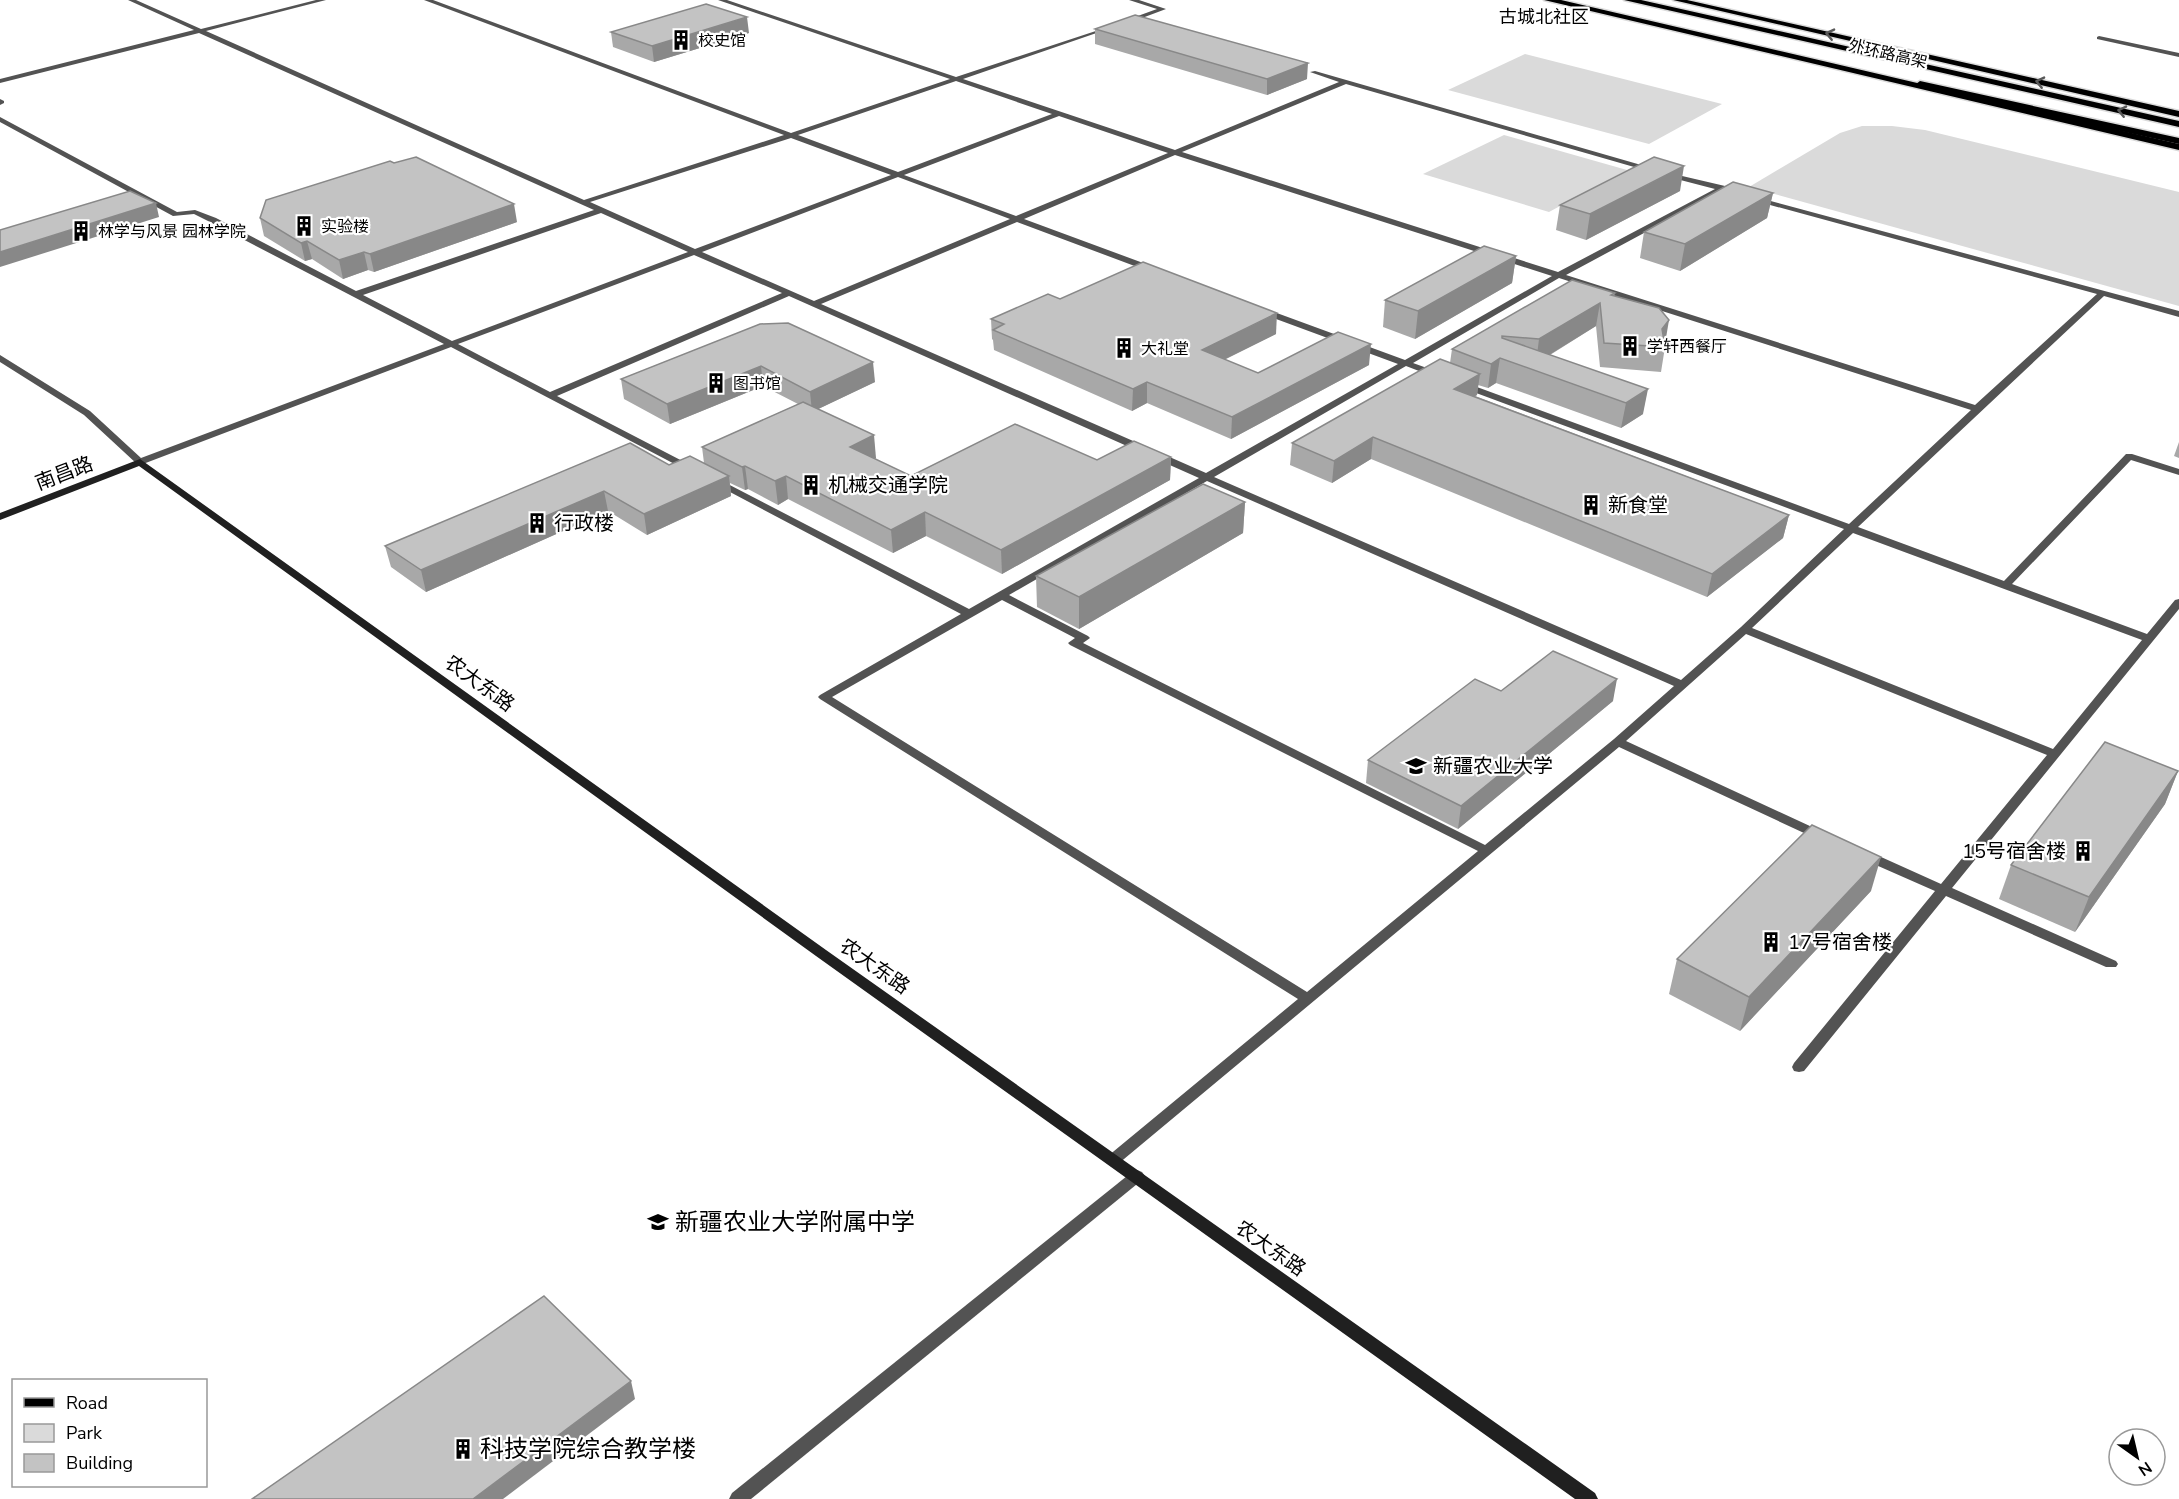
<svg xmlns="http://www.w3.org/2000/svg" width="2179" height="1499" viewBox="0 0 2179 1499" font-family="'Nunito Sans','Noto Sans SC',sans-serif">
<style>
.green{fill:#dadada}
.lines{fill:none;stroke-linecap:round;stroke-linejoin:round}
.primary-casing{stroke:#dbdbdb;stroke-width:3}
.highway-casing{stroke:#dbdbdb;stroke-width:3}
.street{fill:#535353;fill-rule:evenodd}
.secondary{fill:#202020;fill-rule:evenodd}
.primary{fill:#000;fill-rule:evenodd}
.highway{fill:#000;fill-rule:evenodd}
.wall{fill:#a8a8a8}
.shaded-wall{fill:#888}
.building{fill:#c3c3c3;stroke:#888;stroke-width:1.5}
.oneway{stroke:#595959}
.labels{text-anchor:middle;stroke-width:4.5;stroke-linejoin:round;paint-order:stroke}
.far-poi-label{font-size:16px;fill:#000;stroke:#fff;text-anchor:start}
.far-street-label{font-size:16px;fill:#000;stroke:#fff}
.far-neighbourhood-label{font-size:18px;fill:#000;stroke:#fff}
.street-label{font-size:20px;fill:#000;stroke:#fff}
.poi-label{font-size:20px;fill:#000;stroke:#fff;text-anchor:start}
.near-poi-label{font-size:24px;fill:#000;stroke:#fff;text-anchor:start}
</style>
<rect width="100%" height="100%" fill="#fff"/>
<g class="green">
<polygon points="1525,54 1722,104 1649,144 1448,90"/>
<polygon points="1862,126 1892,126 1925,130 2179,192 2179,306 1749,187 1840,133"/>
<polygon points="1504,135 1627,170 1549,212 1423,174"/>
</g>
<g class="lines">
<g class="primary-casing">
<g id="primary">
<polygon points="1673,0 1687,0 2179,111 2179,117"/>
<polygon points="1920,81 2179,138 2179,144 1917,86 1916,84"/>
</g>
</g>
<g class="highway-casing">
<g id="highway">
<polygon points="1544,0 1561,0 2179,144 2179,150"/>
<polygon points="1624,0 1641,0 2179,121 2179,127"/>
</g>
</g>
<g class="street">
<path d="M128,0H136L201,29L316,0H326L206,31L584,200L784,135L424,0H433L791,133L950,79L718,0H727L956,77L1111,26V28L963,79L1175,150L1339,82L1310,72L1315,71L1655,169L1648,171L1346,84L1182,152L1558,272L1715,189L1665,176V172L1725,186L1728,189L1727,191H1722L1566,275L1975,405L2097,294L1752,200V196L2179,311V317L2104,296L1858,527L2004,581L2126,454H2132L2179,469V475L2131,460L2012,584L2147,634L2175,600L2179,599V609L1952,888L2116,961L2118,964L2116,967H2106L1946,896L1804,1071L1799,1072L1794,1071L1792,1067L1794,1063L1935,891L1860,858L1859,855L1860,852H1870L1941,884L2047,755L1746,634L1626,741L1825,833L1827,836L1825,839H1817L1619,747L1118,1164L1113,1166L1108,1164L1105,1160L1108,1156L1298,999L820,699L818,697L820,695L961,614L713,483L718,480L722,481L969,609L1199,478L789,296L557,396L692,466V470H686L451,347L143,464H137L84,415L0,362V355L90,411L141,458L444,344L210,222L194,214L173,216L0,122V117L177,212L195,210L216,218L356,291L594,210L199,33L0,83V79L194,30ZM956,81L1052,114L898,172L798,135ZM1059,116L1168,153L1016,216L904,175ZM791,138L891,175L695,249L590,202ZM1175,155L1552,276L1405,360L1266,309H1260V313L1398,364L1206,473L821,304L1017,222L1148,271H1154V267L1024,219ZM898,177L1010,219L814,301L702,252ZM601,213L688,252L452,341L363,295ZM694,255L782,293L550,392L458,344ZM1559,278L1971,410L1849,524L1466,383H1460V387L1844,529L1741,627L1681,680L1214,477L1406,366L1432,376H1438V372L1413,363ZM1207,481L1674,686L1614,739L1485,845L1083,643L1090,638L1088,636L1009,595ZM1853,533L2142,640L2053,749L1752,628ZM1002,600L1075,638L1068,643L1070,645L1478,851L1307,992L832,697Z"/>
<polygon points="1129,0 1139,0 1166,9 1126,24 1124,23 1124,21 1157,9"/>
<polygon points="2099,36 2179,53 2179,57 2097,39 2097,37"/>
<polygon points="0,99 4,101 4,103 0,105"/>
<polygon points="1137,1170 1142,1172 1145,1176 1142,1180 751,1499 729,1499 732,1493 1132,1172"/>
</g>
<polygon class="secondary" points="140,459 826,950 1595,1493 1598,1499 1575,1499 816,956 139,466 0,520 0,513"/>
<use href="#primary" class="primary"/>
<use href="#highway" class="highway"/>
</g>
<g class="wall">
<polygon points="1095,29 1307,79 1267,95 1095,44"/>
<polygon points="611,32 749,33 654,62 613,47"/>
<polygon points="1680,191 1586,240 1556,230 1560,205"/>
<polygon points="1773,193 1767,218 1680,271 1640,258 1644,232"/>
<polygon points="260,218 517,222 374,272 368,270 343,279 312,259 305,261 264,236"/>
<polygon points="1516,256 1512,283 1415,339 1383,327 1385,300"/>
<polygon points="1615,293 1614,296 1665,344 1665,347 1661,372 1600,367 1596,326 1550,355 1643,414 1621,428 1496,383 1488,388 1478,385 1477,395 1475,396 1789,515 1783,538 1707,597 1371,459 1332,483 1290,465 1292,443 1450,363 1452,349"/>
<polygon points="1060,299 1276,334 1224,360 1258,373 1369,365 1231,439 1147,403 1132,411 994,350 993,340 992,339 991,319"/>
<polygon points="760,324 875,382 818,409 876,458 875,459 911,476 1097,460 1171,457 1170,480 1002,574 926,536 893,553 788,499 778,505 748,489 745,490 730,483 731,496 647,535 608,511 426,592 391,567 385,546 669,465 704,463 702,447 798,404 763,386 670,424 624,399 621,379"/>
<polygon points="2179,442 2179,458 2174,456"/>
<polygon points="1245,502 1243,533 1079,629 1037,607 1036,576"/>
<polygon points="1501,691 1613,701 1458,829 1366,783 1368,760"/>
<polygon points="2178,771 2165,804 2075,932 1999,899 2011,865"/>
<polygon points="1871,891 1740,1031 1669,994 1677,959"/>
</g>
<g class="shaded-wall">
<polygon points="747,17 749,33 654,62 652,46"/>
<polygon points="1308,63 1307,79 1267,95 1267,79"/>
<polygon points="1684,166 1680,191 1586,240 1590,214"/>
<polygon points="1773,193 1767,218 1680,271 1685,244"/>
<polygon points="156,203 159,217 0,267 0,252"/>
<polygon points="514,204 517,222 374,272 370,254"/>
<polygon points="307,241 312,259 305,261 301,243"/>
<polygon points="364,252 368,270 343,279 339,260"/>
<polygon points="1516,256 1512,283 1415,339 1418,311"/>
<polygon points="1600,303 1596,326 1536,363 1539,339"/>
<polygon points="1277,313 1276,334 1201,371 1202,350"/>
<polygon points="1669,320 1665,344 1662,329"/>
<polygon points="1371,344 1369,365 1231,439 1232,417"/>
<polygon points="1500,358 1496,383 1488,388 1491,364"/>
<polygon points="873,362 875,382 812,412 810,392"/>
<polygon points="761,366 763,386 670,424 667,404"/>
<polygon points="1480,374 1477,395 1452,410 1454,389"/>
<polygon points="1147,382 1147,403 1132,411 1133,389"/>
<polygon points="1648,389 1643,414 1621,428 1626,403"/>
<polygon points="874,435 876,458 852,470 850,447"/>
<polygon points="1373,437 1371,459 1332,483 1334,461"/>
<polygon points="1171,457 1170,480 1002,574 1001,550"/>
<polygon points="745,466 748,489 745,490 742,467"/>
<polygon points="729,476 731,496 647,535 644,514"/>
<polygon points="786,476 788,499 778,505 775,481"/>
<polygon points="604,491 608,511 426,592 421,570"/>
<polygon points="1245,502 1243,533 1079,629 1079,597"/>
<polygon points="925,512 926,536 893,553 891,530"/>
<polygon points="1789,515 1783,538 1707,597 1712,574"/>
<polygon points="1617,679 1613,701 1458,829 1461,806"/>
<polygon points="2178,771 2165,804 2075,932 2089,897"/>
<polygon points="1881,857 1871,891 1740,1031 1749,997"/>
<polygon points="631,1381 635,1399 503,1499 473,1499"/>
</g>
<g class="building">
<polygon points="706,4 747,17 652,46 611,32"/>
<polygon points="1135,15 1308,63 1267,79 1095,29"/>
<polygon points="416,157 514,204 370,254 364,252 339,260 307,241 301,243 260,218 266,200 390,161 394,163"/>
<polygon points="1654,157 1684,166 1590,214 1560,205"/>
<polygon points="1733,182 1773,193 1685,244 1644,232"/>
<polygon points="130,191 156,203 0,252 0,230"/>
<polygon points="1484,246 1516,256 1418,311 1385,300"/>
<polygon points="1143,262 1277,313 1202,350 1258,373 1338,332 1371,344 1232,417 1147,382 1133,389 993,330 1004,324 991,319 1048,294 1060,299"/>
<polygon points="1572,280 1615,293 1611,295 1659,308 1669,320 1662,329 1665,347 1604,343 1600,303 1539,339 1502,336 1502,338 1648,389 1626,403 1500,358 1491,364 1452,349"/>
<polygon points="788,323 873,362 810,392 761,366 667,404 621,379 760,324"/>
<polygon points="1440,359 1480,374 1454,389 1789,515 1712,574 1373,437 1334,461 1292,443"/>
<polygon points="803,402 874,435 850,447 911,476 1015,424 1097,460 1134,441 1171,457 1001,550 925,512 891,530 786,476 775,481 745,466 742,467 702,447"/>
<polygon points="630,443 669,465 690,456 729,476 644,514 604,491 421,570 385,546"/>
<polygon points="1203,484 1245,502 1079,597 1036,576"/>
<polygon points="1553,651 1617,679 1461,806 1368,760 1475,679 1501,691"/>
<polygon points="2105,742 2178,771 2089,897 2011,865"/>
<polygon points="1812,825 1881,857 1749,997 1677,959"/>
<polygon points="544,1296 631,1381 473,1499 252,1499"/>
</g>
<defs><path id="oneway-chevron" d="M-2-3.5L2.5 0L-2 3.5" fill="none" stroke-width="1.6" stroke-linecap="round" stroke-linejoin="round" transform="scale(1.5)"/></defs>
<g class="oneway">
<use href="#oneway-chevron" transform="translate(1830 34) rotate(-167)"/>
<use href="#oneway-chevron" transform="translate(2040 82) rotate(-167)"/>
<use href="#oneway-chevron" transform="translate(2122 111) rotate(-167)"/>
</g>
<defs>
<g id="building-bare" transform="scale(1.62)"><path d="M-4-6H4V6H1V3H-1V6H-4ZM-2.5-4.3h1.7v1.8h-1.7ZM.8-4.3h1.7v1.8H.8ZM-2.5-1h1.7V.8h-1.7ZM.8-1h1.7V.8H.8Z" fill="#000" stroke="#fff" stroke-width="2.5" paint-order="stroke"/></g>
<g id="university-bare" transform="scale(1.62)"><path d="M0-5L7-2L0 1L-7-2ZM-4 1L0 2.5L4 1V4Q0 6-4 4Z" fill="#000" stroke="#fff" stroke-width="2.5" paint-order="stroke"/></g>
<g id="school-bare" transform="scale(1.62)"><path d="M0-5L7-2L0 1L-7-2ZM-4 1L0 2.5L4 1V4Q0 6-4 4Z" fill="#000" stroke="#fff" stroke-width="2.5" paint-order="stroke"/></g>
</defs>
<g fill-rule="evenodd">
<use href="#building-bare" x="681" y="40"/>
<use href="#building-bare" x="304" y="226"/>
<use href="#building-bare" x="81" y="231"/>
<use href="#building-bare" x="1630" y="346"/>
<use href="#building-bare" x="1124" y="348"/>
<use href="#building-bare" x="716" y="383"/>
<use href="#building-bare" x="811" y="485"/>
<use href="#building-bare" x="1591" y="505"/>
<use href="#building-bare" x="537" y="523"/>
<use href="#university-bare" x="1416" y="766"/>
<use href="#building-bare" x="2083" y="851"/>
<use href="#building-bare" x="1771" y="942"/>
<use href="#school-bare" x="658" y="1222"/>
<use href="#building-bare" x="463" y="1449"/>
</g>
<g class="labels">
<g class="far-poi-label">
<text x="698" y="46">校史馆</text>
<text x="321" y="232">实验楼</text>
<text x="98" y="237">林学与风景 园林学院</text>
<text x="1647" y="352">学轩西餐厅</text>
<text x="1141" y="354">大礼堂</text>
<text x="733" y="389">图书馆</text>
</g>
<g class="far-street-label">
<text transform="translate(1888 53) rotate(13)" y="6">外环路高架</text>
</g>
<g class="far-neighbourhood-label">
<text x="1544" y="23">古城北社区</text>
</g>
<g class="street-label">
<text transform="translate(64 473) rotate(-21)" y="7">南昌路</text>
<text transform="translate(480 683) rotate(36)" y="7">农大东路</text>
<text transform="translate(875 966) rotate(35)" y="7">农大东路</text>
<text transform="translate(1271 1248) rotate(35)" y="7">农大东路</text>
</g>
<g class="poi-label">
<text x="828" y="492">机械交通学院</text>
<text x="1608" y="512">新食堂</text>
<text x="554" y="530">行政楼</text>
<text x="1433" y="773">新疆农业大学</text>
<text x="2066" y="858" text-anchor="end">15号宿舍楼</text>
<text x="1788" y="949">17号宿舍楼</text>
</g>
<g class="near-poi-label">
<text x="675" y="1230">新疆农业大学附属中学</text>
<text x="480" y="1457">科技学院综合教学楼</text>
</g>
</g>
<rect x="12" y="1379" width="195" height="108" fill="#ffffff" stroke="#999999" stroke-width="1.5"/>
<rect x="24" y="1398" width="30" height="9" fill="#000000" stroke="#999999" stroke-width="1.5"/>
<text x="66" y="1409" font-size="18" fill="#000000">Road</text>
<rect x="24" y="1424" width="30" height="18" fill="#dadada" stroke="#999999" stroke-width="1.5"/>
<text x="66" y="1439" font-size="18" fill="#000000">Park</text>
<rect x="24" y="1454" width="30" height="18" fill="#c3c3c3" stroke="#999999" stroke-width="1.5"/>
<text x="66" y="1469" font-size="18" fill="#000000">Building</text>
<g transform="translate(2137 1457) rotate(146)"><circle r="28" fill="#ffffff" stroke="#999999" stroke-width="1.5"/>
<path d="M0-4.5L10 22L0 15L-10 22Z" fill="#000000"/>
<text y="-9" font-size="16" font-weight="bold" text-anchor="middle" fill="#000000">N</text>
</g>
</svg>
